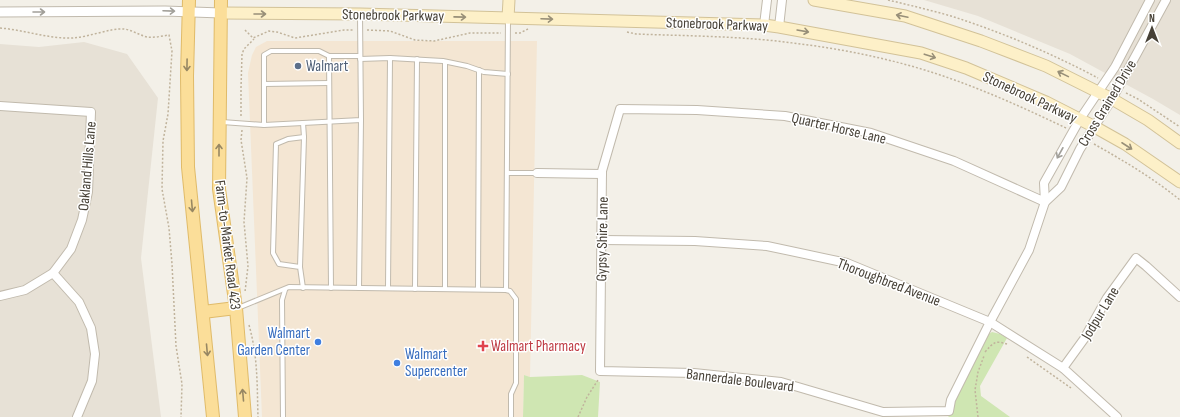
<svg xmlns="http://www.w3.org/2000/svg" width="1180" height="417" viewBox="0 0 1180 417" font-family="'Sofia Sans Condensed',sans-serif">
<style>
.residential{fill:#e7e1d6}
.commercial{fill:#f4e6d3}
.green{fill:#cfe6b2}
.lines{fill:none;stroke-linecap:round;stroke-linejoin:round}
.service-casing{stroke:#c1baad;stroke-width:6}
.minor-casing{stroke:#c1baad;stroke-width:10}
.tertiary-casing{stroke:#c1baad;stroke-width:11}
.secondary-casing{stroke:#d2c298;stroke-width:13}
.primary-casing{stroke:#e0bb69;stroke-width:14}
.path{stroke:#c0b39c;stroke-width:1.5;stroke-dasharray:2 2;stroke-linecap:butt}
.service{stroke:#fff;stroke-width:4}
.minor{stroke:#fff;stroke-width:8}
.tertiary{stroke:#fff;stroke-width:9}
.secondary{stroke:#fdf0c8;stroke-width:11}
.primary{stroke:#fbde99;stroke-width:12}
.oneway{stroke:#a2a09a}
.oneway2{stroke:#988f78}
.oneway3{stroke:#978763}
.service-dot{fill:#5c6f8a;stroke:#fff;stroke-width:1.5}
.shop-dot{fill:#3f7fe0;stroke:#fff;stroke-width:1.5}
.health-dot{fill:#e0444e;stroke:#fff;stroke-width:1.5}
.labels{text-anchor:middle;stroke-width:3;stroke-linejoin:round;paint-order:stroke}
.street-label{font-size:15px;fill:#464036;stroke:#fff}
.service-label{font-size:15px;fill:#4e5e75;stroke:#fff;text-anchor:start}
.shop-label{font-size:15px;fill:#366cbe;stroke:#fff;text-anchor:end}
.health-label{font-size:15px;fill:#be3a42;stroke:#fff;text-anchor:start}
</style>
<rect width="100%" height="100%" fill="#f3f0e8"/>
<g class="residential">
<polygon points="924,0 1180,0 1180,115 1153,99 1070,54 978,16"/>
<polygon points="84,42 127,54 158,98 141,258 161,417 0,417 0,44 39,47"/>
</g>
<polygon class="commercial" points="267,41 537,41 530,377 524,375 523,417 262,417 248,73 252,55 256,47"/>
<g class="green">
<polygon points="992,332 1000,334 1007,338 980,386 981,396 1010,417 948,417 950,415 960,389 989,334"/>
<polygon points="524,375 530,377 582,375 600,382 598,417 523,417"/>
</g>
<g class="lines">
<g class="service-casing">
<g id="service">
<polyline points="329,56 331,288"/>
<polyline points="390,58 443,61 467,66 484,72 508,74"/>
<polyline points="360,59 390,58 388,288"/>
<polyline points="264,84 329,83"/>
<polyline points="222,122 264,125 361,120 360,15"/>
<polyline points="303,123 304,137 288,139 276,144 273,253 279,264 300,267 303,288"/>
<polyline points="264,125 264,55 271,51 319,51 329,56 360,56"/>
<polyline points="507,173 537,173"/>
<polyline points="300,267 304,137"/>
<polyline points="359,288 361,120"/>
<polyline points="415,289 417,59"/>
<polyline points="445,289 445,62"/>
<polyline points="478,289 479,70"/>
<polyline points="506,290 508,18"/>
<polyline points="238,308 289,287 506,290 510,291 516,299 516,383 511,394 511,417"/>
<polyline points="283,417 282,300 285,290"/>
</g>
</g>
<g class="minor-casing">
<g id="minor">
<polyline points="764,25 767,0"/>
<polyline points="779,27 782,0"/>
<polyline points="0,106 91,112 88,192 82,220 71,249 53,273 25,290 0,296"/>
<polyline points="537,173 602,174"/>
<polyline points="1045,202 954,161 871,133 785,116 697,110 620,109 602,171 600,371 694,373 781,382 883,412 949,411 951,400 990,322 1029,250 1045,202 1044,183 1080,119 1115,67 1150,0"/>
<polyline points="1045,202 1061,187 1080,149 1112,99 1166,0"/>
<polyline points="602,240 695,241 767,246 847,263 990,322 1063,368 1117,417"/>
<polyline points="53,273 79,302 91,328 95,354 92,381 77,417"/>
<polyline points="1063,368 1084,339 1107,298 1136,258 1146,266 1180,297"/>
</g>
</g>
<g class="tertiary-casing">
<polyline id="tertiary" points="0,12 165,11 221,13"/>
</g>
<g class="secondary-casing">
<g id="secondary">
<polyline points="814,0 905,16 981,41 1046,66 1112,99 1148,120 1180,143"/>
<polyline points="221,13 360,14 764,25 779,27 921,53 966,68 1046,102 1093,126 1125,144 1180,182"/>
<polyline points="508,18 509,0"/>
</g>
</g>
<g class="primary-casing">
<g id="primary">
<polyline points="189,0 187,76 188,167 213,417"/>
<polyline points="221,0 219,189 236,308 245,417"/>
<polyline points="203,312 236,308"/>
</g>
</g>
<g class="path">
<path d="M888,0C909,5 930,10 951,16C1001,32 1051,53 1098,78"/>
<path d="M0,28C25,30 48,39 73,38C89,37 110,28 124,29C132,30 139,35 147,37C154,38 162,36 169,35L172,51L168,114L163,141L162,189L169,228L172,264L176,346L182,384L181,417"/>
<polyline points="245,30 253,38 269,31 277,32 295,38 344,30 353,30"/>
<polyline points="367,30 390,31 415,40 434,41 470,33 501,33"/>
<path d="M627,32L636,34C688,36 741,36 793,43C835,48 877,56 918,68C969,83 1018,105 1066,128"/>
<polyline points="515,33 520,33 528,29"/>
<polyline points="1126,93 1138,99 1180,127"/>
<polyline points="241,116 241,88 242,54 244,49 254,39"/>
<polyline points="242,130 241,140 247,178 244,222 248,266 245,292"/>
<path d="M1094,144C1124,161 1153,178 1180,200"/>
<path d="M249,325C258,357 257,385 258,417"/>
<path d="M985,352C993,343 995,340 1007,344"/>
<polyline points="1027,357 1071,388"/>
<polyline points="578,417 587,397 598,380"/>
<polyline points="978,417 975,390 978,372 984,356"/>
</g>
<use href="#service" class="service"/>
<use href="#minor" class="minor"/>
<use href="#tertiary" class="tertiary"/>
<use href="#secondary" class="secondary"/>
<use href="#primary" class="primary"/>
</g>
<defs><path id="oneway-shaft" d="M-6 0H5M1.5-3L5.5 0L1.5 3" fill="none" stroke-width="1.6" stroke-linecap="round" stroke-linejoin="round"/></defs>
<g class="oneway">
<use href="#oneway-shaft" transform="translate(169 11) rotate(2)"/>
<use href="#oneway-shaft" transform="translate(39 12)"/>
<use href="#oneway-shaft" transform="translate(1060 153) rotate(119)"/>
</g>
<g class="oneway2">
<use href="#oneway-shaft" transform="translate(260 14)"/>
<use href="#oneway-shaft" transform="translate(902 16) rotate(-168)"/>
<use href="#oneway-shaft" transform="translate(460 17) rotate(1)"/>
<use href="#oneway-shaft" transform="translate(547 19) rotate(2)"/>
<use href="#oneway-shaft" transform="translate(803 31) rotate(10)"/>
<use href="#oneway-shaft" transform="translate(930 56) rotate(18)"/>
<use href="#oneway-shaft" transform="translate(1063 74) rotate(-154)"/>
<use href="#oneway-shaft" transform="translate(1127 146) rotate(33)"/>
</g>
<g class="oneway3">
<use href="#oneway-shaft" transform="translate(187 65) rotate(91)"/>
<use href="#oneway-shaft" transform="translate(219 150) rotate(-90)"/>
<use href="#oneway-shaft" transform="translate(192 206) rotate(85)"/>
<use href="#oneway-shaft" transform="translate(207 350) rotate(85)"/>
<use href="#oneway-shaft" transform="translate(243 395) rotate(-95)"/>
</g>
<circle class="service-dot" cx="298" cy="66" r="4"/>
<g class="shop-dot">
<circle cx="318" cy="342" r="4"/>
<circle cx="397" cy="363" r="4"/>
</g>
<path class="health-dot" d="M481 340h4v4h4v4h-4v4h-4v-4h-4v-4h4z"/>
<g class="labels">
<g class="street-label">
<text transform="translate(393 15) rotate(1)" y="5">Stonebrook Parkway</text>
<text transform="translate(717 24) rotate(2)" y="5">Stonebrook Parkway</text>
<text transform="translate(1030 97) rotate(25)" y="5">Stonebrook Parkway</text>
<text transform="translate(1107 103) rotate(-59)" y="5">Cross Grained Drive</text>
<text transform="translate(839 128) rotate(13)" y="5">Quarter Horse Lane</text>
<text transform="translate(87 166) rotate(-85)" y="5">Oakland Hills Lane</text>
<text transform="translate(602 239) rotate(-89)" y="5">Gypsy Shire Lane</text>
<text transform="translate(228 245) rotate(83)" y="5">Farm-to-Market Road 423</text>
<text transform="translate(889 282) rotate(21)" y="5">Thoroughbred Avenue</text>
<text transform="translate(1100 313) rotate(-59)" y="5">Jodpur Lane</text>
<text transform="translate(740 380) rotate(7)" y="5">Bannerdale Boulevard</text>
</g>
<g class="service-label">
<text x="306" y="71">Walmart</text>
</g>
<g class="shop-label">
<text x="310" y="338">Walmart<tspan x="310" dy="17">Garden Center</tspan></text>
<text x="405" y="359" text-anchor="start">Walmart<tspan x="405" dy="17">Supercenter</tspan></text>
</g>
<g class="health-label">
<text x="491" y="351">Walmart Pharmacy</text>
</g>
</g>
<g transform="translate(1152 28)" stroke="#ffffff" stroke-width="3" paint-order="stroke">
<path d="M0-3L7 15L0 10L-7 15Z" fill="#464036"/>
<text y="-6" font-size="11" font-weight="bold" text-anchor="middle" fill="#464036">N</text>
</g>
</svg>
